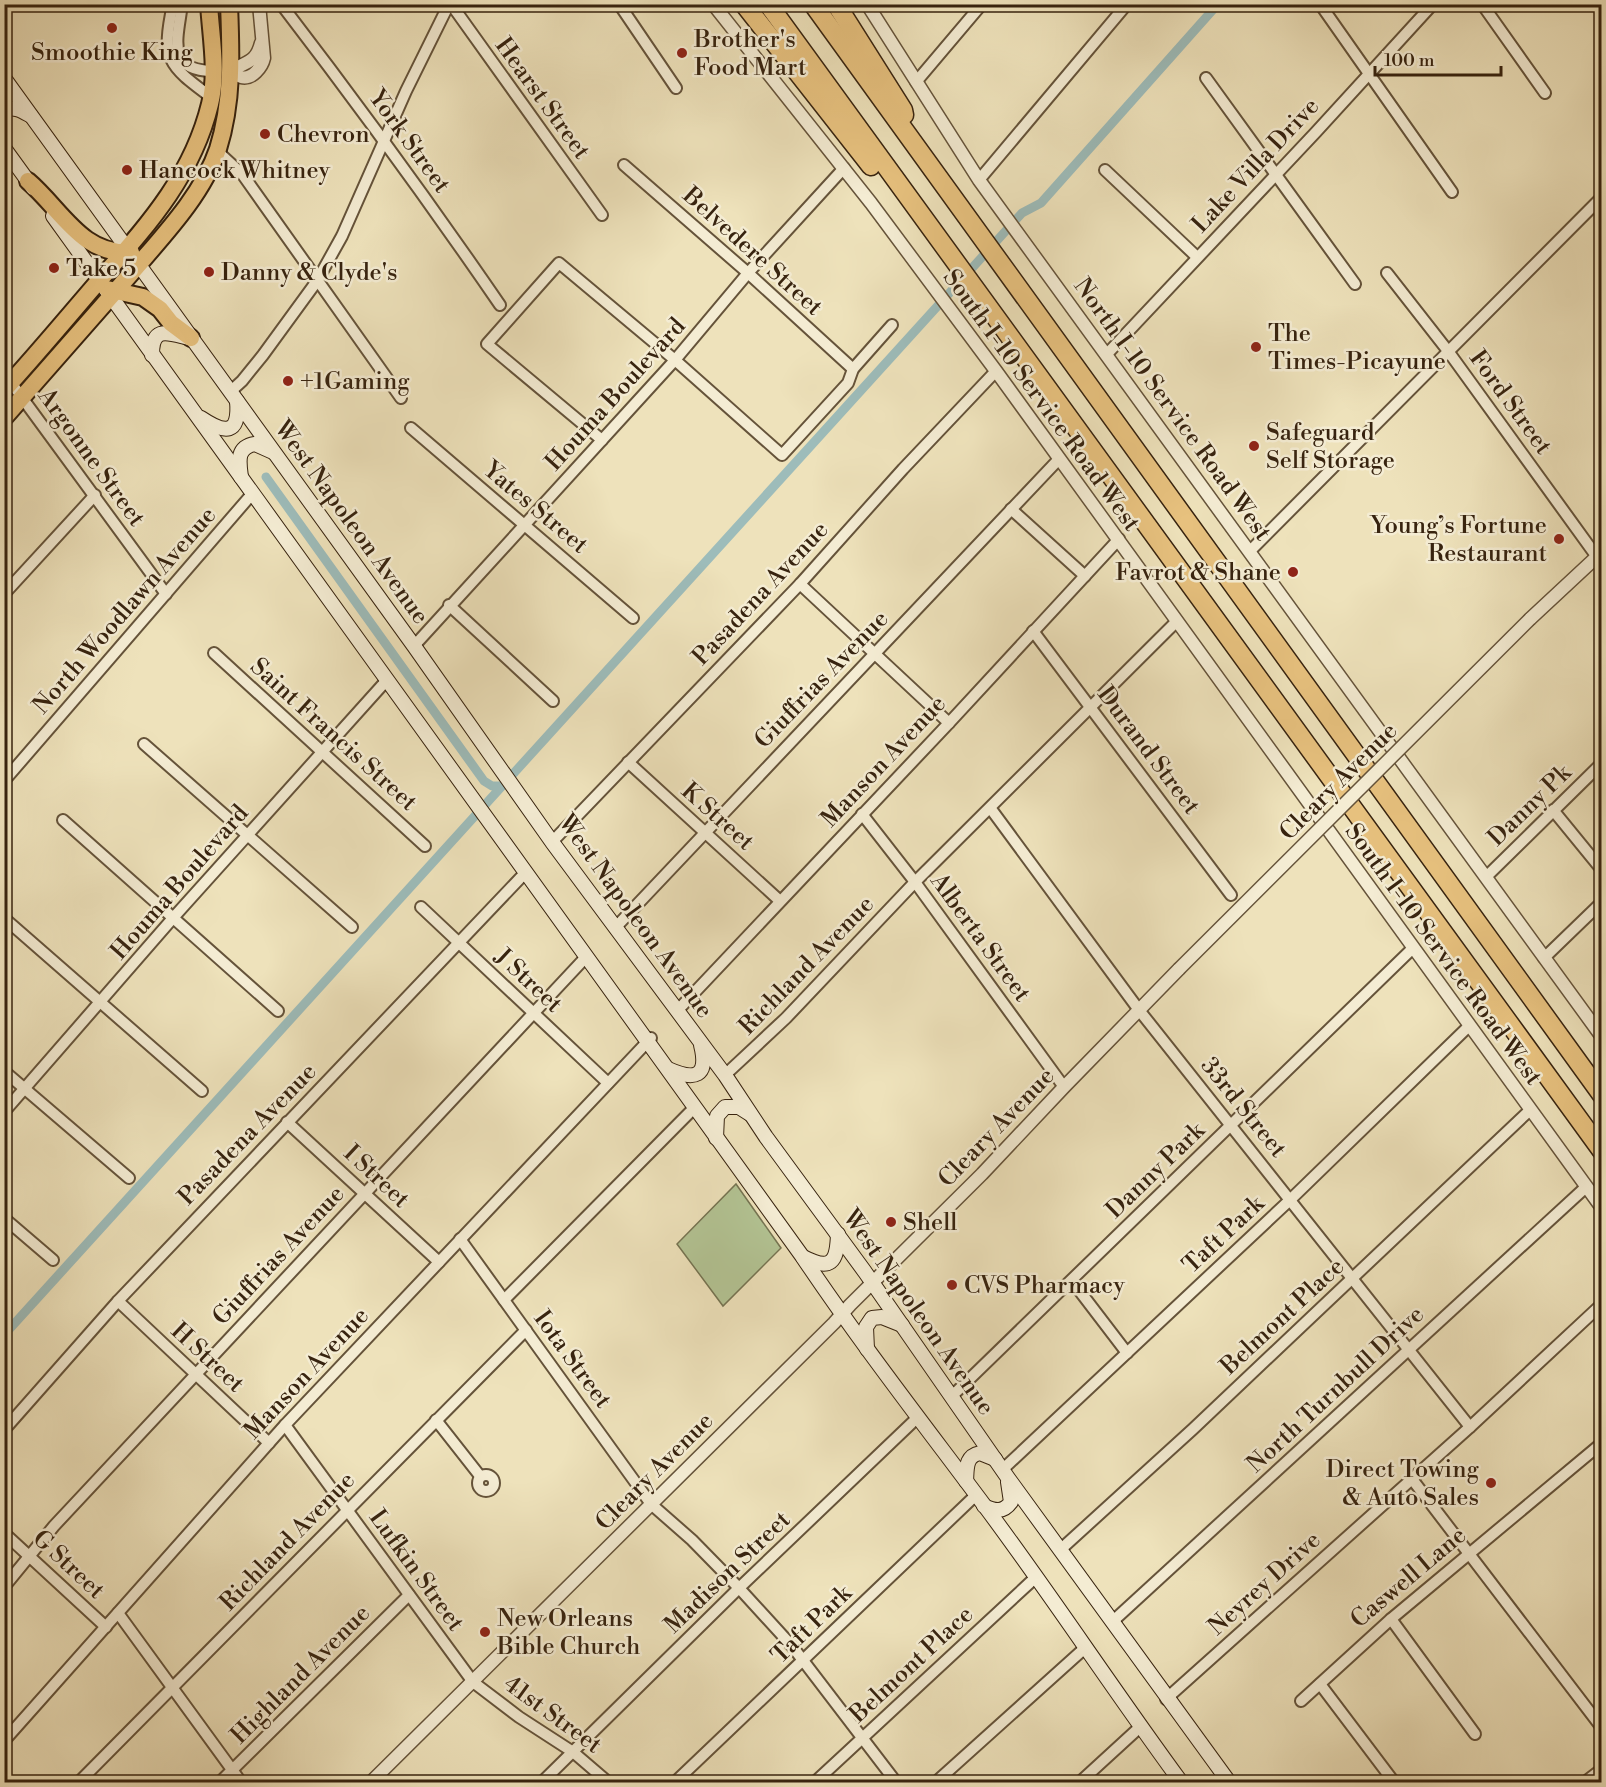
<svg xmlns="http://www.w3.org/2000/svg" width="1606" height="1787" viewBox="0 0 1606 1787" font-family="'Libre Bodoni',serif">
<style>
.green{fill:#b3c494;stroke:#757452;stroke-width:1.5}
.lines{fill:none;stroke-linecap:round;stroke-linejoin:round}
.canal{stroke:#9dbcba;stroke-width:9}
.minor-casing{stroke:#65533a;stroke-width:14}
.tertiary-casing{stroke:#65533a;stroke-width:15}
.secondary-casing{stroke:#37230f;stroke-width:16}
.trunk-casing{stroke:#37230f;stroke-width:20}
.motorway-casing{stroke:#37230f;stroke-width:21}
.minor{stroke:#f4ecd3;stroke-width:10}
.tertiary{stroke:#f4ecd3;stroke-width:12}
.secondary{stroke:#f4ecd3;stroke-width:14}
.trunk{stroke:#e7c17e;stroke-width:16}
.motorway{stroke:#e7c17e;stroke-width:18}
.tertiary-bridge-casing{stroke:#65533a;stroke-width:15;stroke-linecap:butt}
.tertiary-bridge{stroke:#f4ecd3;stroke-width:12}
.poi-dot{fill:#8f2418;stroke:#f4ecd3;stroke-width:2}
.labels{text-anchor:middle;stroke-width:5;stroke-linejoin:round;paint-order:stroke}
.poi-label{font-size:24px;fill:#37230f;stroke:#f4ecd3;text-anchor:start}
.street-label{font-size:24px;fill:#37230f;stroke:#f4ecd3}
</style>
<rect width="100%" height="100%" fill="#eee2bb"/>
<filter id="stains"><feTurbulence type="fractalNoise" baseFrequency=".00333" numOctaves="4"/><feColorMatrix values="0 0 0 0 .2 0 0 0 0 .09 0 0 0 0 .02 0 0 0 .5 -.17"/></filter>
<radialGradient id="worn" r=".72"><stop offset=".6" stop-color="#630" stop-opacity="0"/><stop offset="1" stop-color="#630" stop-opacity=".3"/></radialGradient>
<polygon class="green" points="736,1184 781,1248 723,1306 677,1244"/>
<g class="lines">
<g class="canal">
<polyline points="266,477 484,781 492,786 502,786"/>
<polyline points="4,1335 1022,213 1041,203 1218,4"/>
</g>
<g class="minor-casing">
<g id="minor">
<path d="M173,4C161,60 168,65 211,97"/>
<path d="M182,4C178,37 165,71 213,71"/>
<path d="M281,4C357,103 430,203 500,305"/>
<polyline points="451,4 602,215"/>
<polyline points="619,4 676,88"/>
<polyline points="1320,4 1452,192"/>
<polyline points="1482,4 1545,93"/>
<polyline points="1206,78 1355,284"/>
<polyline points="916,82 982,4"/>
<polyline points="217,151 243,175 401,398"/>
<polyline points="624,165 748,273 853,369"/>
<polyline points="1105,170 1197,257"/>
<polyline points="979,180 1127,4"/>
<polyline points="1387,273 1448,351 1597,557"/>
<polyline points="1107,354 1316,132 1433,4"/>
<polyline points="4,373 166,594"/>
<polyline points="231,391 242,381 263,355 317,281 342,236 406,91 449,4"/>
<polyline points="411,428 633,618"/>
<polyline points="602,440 487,344 559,263 675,360 782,455 848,383 853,369 892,325"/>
<polyline points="1011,509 1085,576"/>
<polyline points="1250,551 1602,197"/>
<polyline points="800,584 949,723"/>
<polyline points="4,594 95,495"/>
<polyline points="449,605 553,701"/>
<polyline points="1033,631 1231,895"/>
<polyline points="414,646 675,360 748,273 844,168"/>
<polyline points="214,653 425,846"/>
<polyline points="144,744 352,927"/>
<polyline points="628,762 780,901"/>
<polyline points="4,781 252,494"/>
<polyline points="991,809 1139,1010 1470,1427"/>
<polyline points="1553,810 1602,870"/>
<polyline points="862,814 915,882 1064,1087"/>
<polyline points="63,820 278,1011"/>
<polyline points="552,842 800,584 903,469 996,371"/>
<polyline points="1486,877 1602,763"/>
<polyline points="421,907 608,1083"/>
<polyline points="4,918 202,1091"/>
<polyline points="615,928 1059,459"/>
<polyline points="1544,958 1602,902"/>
<polyline points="677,1011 949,723 1119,539"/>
<polyline points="4,1071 129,1178"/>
<polyline points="725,1075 786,1018 915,882 1177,621"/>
<polyline points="4,1112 173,918 386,681"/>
<polyline points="287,1122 439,1262"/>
<polyline points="4,1218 53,1260"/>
<polyline points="460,1239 651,1504 692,1540 739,1588 792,1646 896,1782"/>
<polyline points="1072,1281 1127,1353"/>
<polyline points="504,1300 695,1107"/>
<polyline points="118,1301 269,1443"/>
<polyline points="952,1396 1413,948"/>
<polyline points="436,1420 480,1476"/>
<polyline points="285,1425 473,1682 519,1717 573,1752 608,1782"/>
<polyline points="4,1430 118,1301 526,872"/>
<polyline points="1002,1470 1291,1199 1469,1026"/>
<circle cx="486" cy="1483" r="8"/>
<polyline points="1412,1479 1602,1728"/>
<polyline points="4,1533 106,1627"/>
<polyline points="1060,1550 1193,1429 1530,1110"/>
<polyline points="4,1587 54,1526 586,957"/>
<polyline points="118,1613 241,1782"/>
<polyline points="1391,1619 1475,1734"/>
<polyline points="1112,1622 1586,1187"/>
<polyline points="1320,1684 1394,1782"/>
<polyline points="1166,1699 1470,1427 1602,1304"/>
<polyline points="1301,1701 1391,1619 1602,1443"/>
<polyline points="4,1741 285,1425 651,1038"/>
<polyline points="79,1782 526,1330"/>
<polyline points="220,1782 409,1595"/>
<polyline points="542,1782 739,1588 917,1418"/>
<polyline points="675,1782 976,1495"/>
<polyline points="815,1782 1036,1577"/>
<polyline points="936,1782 1086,1647"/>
<polyline points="1080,1782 1140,1727"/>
<polyline points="1585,1782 1602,1769"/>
</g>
</g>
<g class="tertiary-casing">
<g id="tertiary">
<path d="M259,4L264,58C262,67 252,80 241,77C240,77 232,71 231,71C247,61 256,63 261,43"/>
<polyline points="713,4 871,203 996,371 1602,1208"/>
<polyline points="867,4 979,180 1602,1037"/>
<polyline points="1530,619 1602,552"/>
<polyline points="371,1782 834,1323 850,1305 982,1174 1064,1087 1179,969"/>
</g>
</g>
<g class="secondary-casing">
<g id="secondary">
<polyline points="4,78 414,646 552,842 725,1075 766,1137 865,1272 1008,1478 1229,1782"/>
<path d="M4,110C15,106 22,111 31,116"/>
<polyline points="4,148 33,188"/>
<path d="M53,216L802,1256C859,1341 922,1422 984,1505C1052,1596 1114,1691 1181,1782"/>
<path d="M152,355C152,325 168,333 189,338"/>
<path d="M201,418C225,434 240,435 237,401"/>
<path d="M241,477C239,462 236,447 255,444L273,452"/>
<path d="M668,1069C695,1081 709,1077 701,1045"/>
<polyline points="716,1138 717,1116 725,1107 739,1107 750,1114"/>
<path d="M803,1257C831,1271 837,1263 838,1234"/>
<polyline points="867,1349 866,1327 872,1318 882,1317 902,1325"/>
<path d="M966,1481C967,1469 965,1456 980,1453L995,1459"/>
<path d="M984,1506C995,1511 1003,1513 1011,1502L1008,1482"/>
</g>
</g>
<g class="trunk-casing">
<g id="trunk">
<path d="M28,181C61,209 82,256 131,252"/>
<polyline points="107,289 143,297 160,309 171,323 191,338"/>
<path d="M4,390C36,355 66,319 97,283C145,228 192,178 210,104C218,72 211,37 209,4"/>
<path d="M4,418C45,372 86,325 127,278C159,240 202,197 218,149C233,101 231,53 229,4"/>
</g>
</g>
<g class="motorway-casing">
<g id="motorway">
<polyline points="744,4 871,166"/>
<polyline points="768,4 1602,1151"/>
<polyline points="813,4 1602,1095"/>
<polyline points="836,4 903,110 904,115"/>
</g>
</g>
<use href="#minor" class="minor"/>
<use href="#tertiary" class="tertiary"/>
<use href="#secondary" class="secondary"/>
<use href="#trunk" class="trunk"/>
<use href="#motorway" class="motorway"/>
<g class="tertiary-bridge-casing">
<polyline id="tertiary-bridge" points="1179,969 1530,619"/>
</g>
<use href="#tertiary-bridge" class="tertiary-bridge"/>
</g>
<g class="poi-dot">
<circle cx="112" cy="28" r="6"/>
<circle cx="682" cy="53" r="6"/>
<circle cx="265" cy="134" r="6"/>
<circle cx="127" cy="170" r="6"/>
<circle cx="54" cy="268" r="6"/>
<circle cx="209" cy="272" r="6"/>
<circle cx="1256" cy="347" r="6"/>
<circle cx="288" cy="381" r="6"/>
<circle cx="1254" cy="446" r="6"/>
<circle cx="1559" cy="539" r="6"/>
<circle cx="1293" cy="572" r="6"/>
<circle cx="891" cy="1222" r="6"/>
<circle cx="952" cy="1285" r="6"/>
<circle cx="1491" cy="1483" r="6"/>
<circle cx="485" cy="1632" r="6"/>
</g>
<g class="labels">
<g class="poi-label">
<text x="694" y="47">Brother's<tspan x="694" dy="28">Food Mart</tspan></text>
<text x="112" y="60" text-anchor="middle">Smoothie King</text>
<text x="277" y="142">Chevron</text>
<text x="139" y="178">Hancock Whitney</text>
<text x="66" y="276">Take 5</text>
<text x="221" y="280">Danny &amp; Clyde's</text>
<text x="1268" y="341">The<tspan x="1268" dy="28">Times-Picayune</tspan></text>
<text x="300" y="389">+1Gaming</text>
<text x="1266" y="440">Safeguard<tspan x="1266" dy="28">Self Storage</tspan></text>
<text x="1547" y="533" text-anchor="end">Young’s Fortune<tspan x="1547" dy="28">Restaurant</tspan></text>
<text x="1281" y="580" text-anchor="end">Favrot &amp; Shane</text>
<text x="903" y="1230">Shell</text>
<text x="964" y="1293">CVS Pharmacy</text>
<text x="1479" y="1477" text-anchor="end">Direct Towing<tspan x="1479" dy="28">&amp; Auto Sales</tspan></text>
<text x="497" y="1626">New Orleans<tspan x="497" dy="28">Bible Church</tspan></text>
</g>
<g class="street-label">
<text transform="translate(543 98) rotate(54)" y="8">Hearst Street</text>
<text transform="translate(410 141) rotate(54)" y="8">York Street</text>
<text transform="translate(1255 165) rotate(-47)" y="8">Lake Villa Drive</text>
<text transform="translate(753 251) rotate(42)" y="8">Belvedere Street</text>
<text transform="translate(615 394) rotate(-48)" y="8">Houma Boulevard</text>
<text transform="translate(1042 400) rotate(54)" y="8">South I-10 Service Road West</text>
<text transform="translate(1511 402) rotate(54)" y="8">Ford Street</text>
<text transform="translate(1173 409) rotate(54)" y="8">North I-10 Service Road West</text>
<text transform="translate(92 457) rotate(54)" y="8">Argonne Street</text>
<text transform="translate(536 507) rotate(40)" y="8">Yates Street</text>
<text transform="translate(352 522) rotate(54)" y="8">West Napoleon Avenue</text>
<text transform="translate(760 593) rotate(-47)" y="8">Pasadena Avenue</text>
<text transform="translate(124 610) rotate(-49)" y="8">North Woodlawn Avenue</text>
<text transform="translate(821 679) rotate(-46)" y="8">Giuffrias Avenue</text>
<text transform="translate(334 734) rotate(42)" y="8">Saint Francis Street</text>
<text transform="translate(1149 750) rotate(53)" y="8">Durand Street</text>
<text transform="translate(883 761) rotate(-47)" y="8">Manson Avenue</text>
<text transform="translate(1338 781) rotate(-45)" y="8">Cleary Avenue</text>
<text transform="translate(1529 805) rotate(-44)" y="8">Danny Pk</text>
<text transform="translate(718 816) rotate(42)" y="8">K Street</text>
<text transform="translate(179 882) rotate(-49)" y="8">Houma Boulevard</text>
<text transform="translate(636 916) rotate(54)" y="8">West Napoleon Avenue</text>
<text transform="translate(981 937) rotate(54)" y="8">Alberta Street</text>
<text transform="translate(1444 954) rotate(54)" y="8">South I-10 Service Road West</text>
<text transform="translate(806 965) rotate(-46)" y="8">Richland Avenue</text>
<text transform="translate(529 980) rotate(43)" y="8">J Street</text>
<text transform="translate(1244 1107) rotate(51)" y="8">33rd Street</text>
<text transform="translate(996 1127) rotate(-46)" y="8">Cleary Avenue</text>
<text transform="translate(247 1134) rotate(-46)" y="8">Pasadena Avenue</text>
<text transform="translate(1155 1170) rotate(-44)" y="8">Danny Park</text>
<text transform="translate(377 1176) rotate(43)" y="8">I Street</text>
<text transform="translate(1223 1234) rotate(-43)" y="8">Taft Park</text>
<text transform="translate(278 1255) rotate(-47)" y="8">Giuffrias Avenue</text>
<text transform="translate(919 1312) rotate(55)" y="8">West Napoleon Avenue</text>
<text transform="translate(1282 1316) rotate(-43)" y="8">Belmont Place</text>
<text transform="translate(208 1357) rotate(43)" y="8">H Street</text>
<text transform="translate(573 1359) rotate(54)" y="8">Iota Street</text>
<text transform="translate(306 1373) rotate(-47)" y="8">Manson Avenue</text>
<text transform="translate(1335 1389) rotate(-43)" y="8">North Turnbull Drive</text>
<text transform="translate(654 1471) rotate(-45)" y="8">Cleary Avenue</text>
<text transform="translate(287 1541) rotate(-46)" y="8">Richland Avenue</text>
<text transform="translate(69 1564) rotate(43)" y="8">G Street</text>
<text transform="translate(417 1570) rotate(54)" y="8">Lufkin Street</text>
<text transform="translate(727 1572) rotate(-44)" y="8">Madison Street</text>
<text transform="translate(1408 1577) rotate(-40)" y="8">Caswell Lane</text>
<text transform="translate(1264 1583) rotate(-42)" y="8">Neyrey Drive</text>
<text transform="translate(811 1624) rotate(-44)" y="8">Taft Park</text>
<text transform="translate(911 1664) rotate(-43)" y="8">Belmont Place</text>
<text transform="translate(300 1674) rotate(-45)" y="8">Highland Avenue</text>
<text transform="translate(553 1714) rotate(36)" y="8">41st Street</text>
</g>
</g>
<rect width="1606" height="1787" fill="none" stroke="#eee2bb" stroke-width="24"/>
<rect x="6" y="6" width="1594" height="1775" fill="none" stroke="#37230f" stroke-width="3"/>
<rect x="12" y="12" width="1582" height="1763" fill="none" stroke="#37230f" stroke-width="1.5"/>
<path d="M1375 66v9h126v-9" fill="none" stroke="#37230f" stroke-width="3"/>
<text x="1384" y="66" font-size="18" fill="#37230f" stroke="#f4ecd3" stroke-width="4.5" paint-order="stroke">100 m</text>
<rect width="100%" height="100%" filter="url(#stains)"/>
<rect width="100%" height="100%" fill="url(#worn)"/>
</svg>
